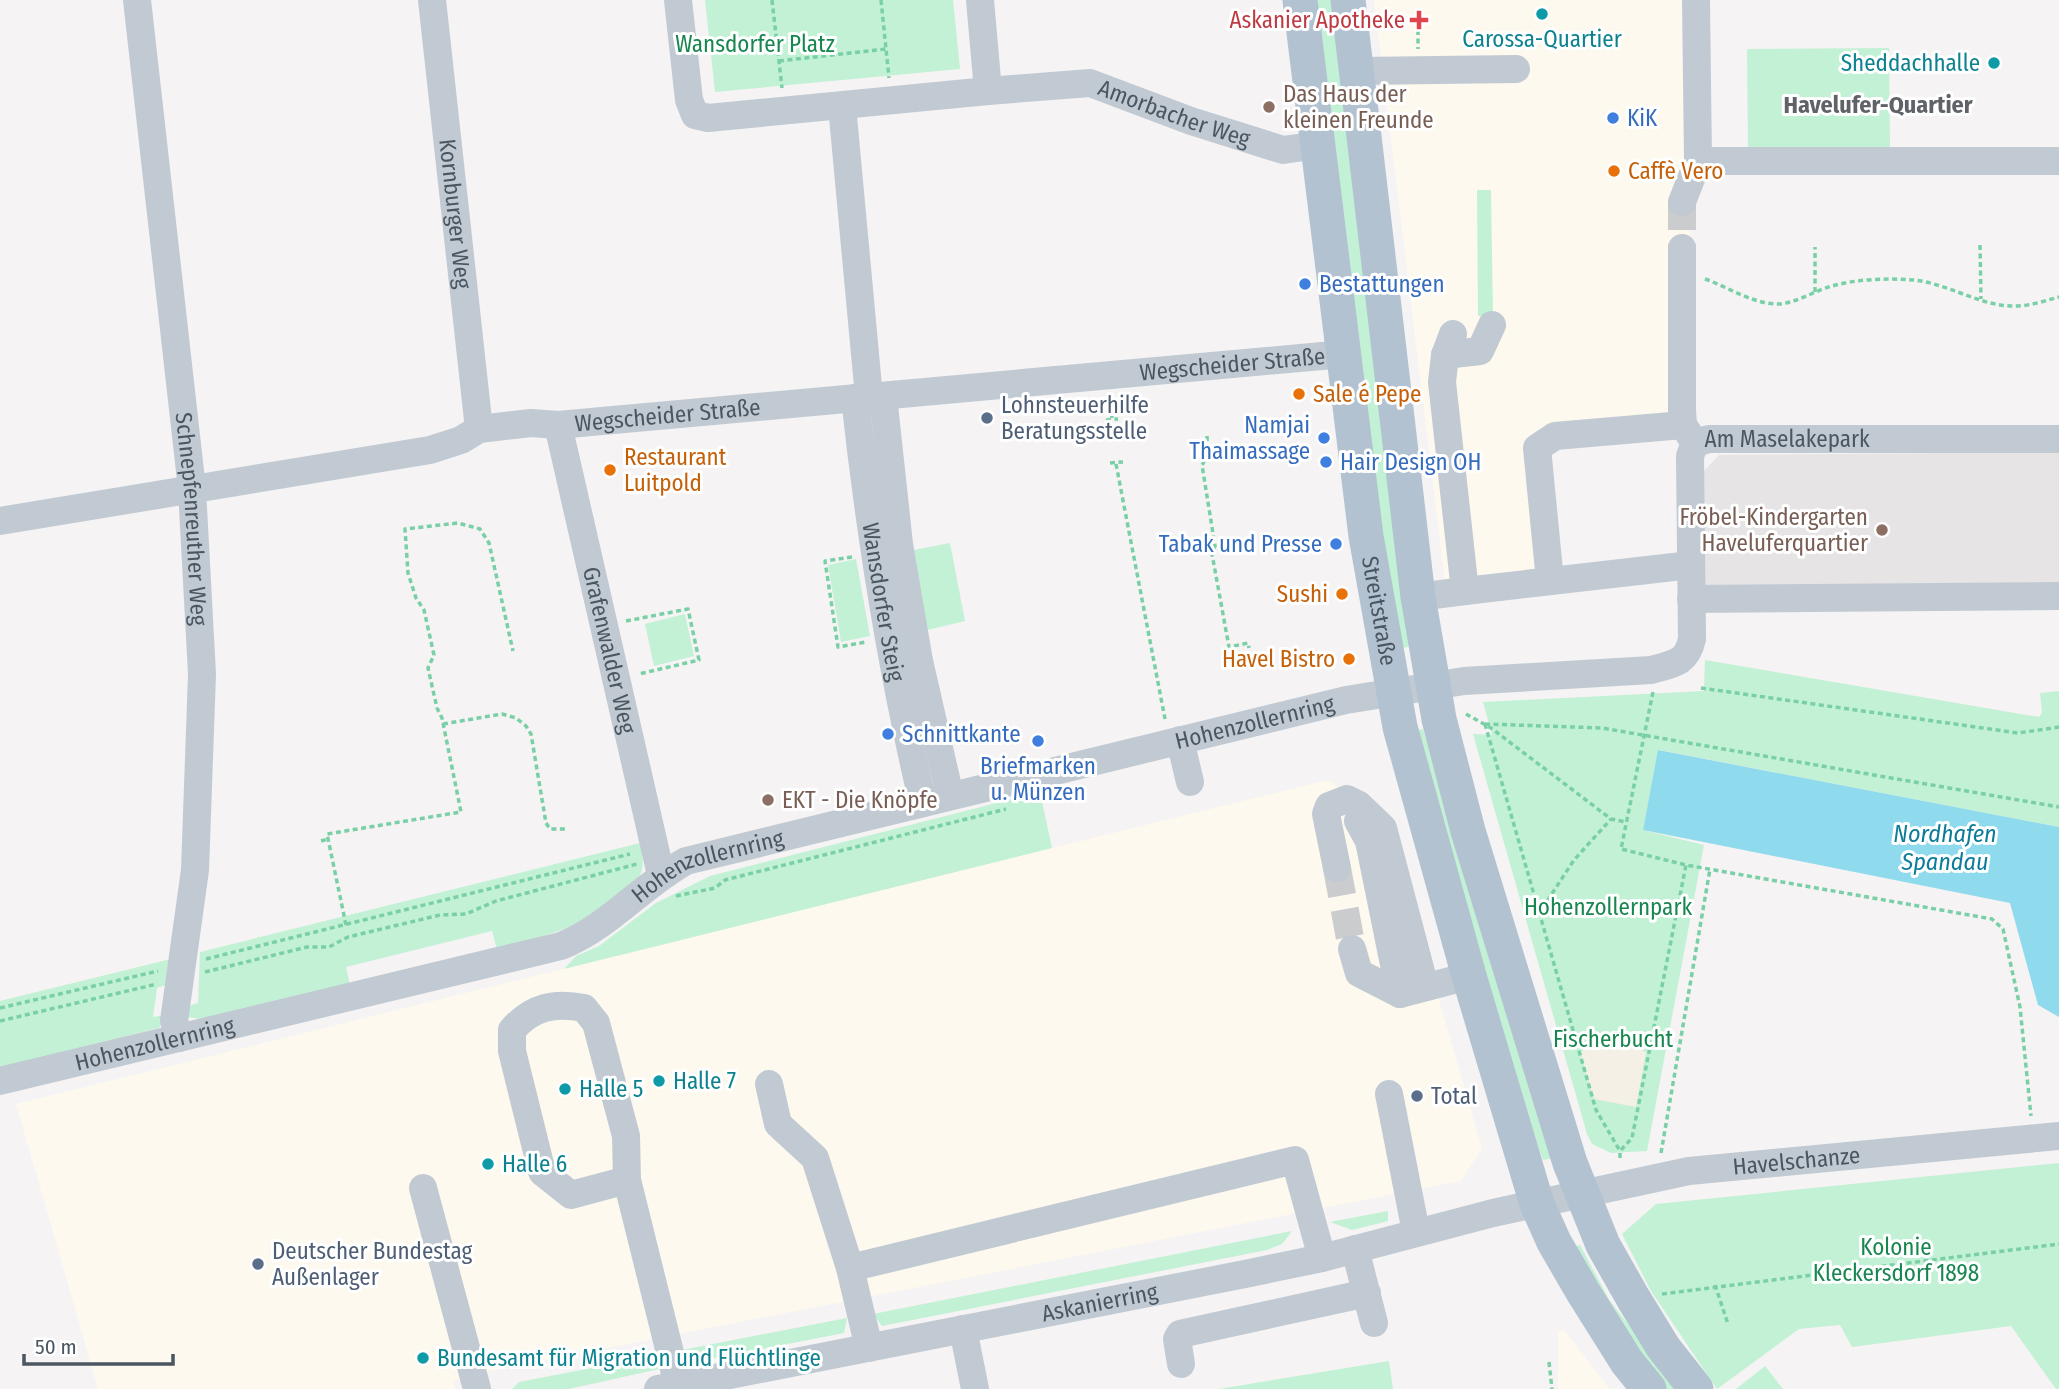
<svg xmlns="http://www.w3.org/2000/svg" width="2059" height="1389" viewBox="0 0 2059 1389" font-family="'Fira Sans Condensed',sans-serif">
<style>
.commercial{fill:#fdf9ef}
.education{fill:#e6e4e5}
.green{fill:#c3f1d5}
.sand{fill:#f5f0e5}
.water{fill:#90daee}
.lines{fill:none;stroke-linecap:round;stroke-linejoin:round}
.minor-tunnel{stroke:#caccce;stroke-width:28;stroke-dasharray:28 14;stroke-linecap:butt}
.path{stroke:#7ad0a6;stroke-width:3.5;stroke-dasharray:5 3.5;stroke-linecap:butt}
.minor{stroke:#c1cad2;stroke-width:28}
.major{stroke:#b3c2d1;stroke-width:35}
.culture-dot{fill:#0f9aa8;stroke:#fff;stroke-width:2.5}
.health-dot{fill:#e0444e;stroke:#fff;stroke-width:2.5}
.education-dot{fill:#8d6e63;stroke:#fff;stroke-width:2.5}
.shop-dot{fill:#3f7fe0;stroke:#fff;stroke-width:2.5}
.food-dot{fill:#e8710a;stroke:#fff;stroke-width:2.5}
.service-dot{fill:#5c6f8a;stroke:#fff;stroke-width:2.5}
.labels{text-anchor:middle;stroke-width:6;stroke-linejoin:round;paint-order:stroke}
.health-label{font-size:23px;fill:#be3a42;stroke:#fff;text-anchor:end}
.culture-label{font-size:23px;fill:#0d838f;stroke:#fff;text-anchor:start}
.park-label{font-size:23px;fill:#17864f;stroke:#fff}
.education-label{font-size:23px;fill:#785e54;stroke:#fff;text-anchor:start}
.street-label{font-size:23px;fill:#4a5661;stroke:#fff}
.shop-label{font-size:23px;fill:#366cbe;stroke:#fff;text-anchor:start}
.food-label{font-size:23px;fill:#c56008;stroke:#fff;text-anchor:start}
.service-label{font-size:23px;fill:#4e5e75;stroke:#fff;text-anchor:start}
.neighbourhood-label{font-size:24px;font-weight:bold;fill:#5f6368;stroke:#fff}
.water-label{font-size:24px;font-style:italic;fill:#0c7c9b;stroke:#fff}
</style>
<rect width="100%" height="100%" fill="#f5f3f3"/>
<g class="commercial">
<polygon points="1374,0 1683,0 1691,283 1691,419 1531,439 1547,570 1445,583"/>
<polygon points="1328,780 1387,821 1482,1148 1461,1181 495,1370 453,1381 455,1389 98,1389 16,1104"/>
<polygon points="1558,1331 1565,1331 1610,1389 1558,1389"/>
</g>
<polygon class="education" points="2059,452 2059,589 1704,591 1704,471 1719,455"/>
<g class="green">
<polygon points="705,0 953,0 960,69 715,92"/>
<polygon points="1311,0 1334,0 1413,646 1398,649"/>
<polygon points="1889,48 1890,149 1748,151 1747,49"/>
<polygon points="1477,190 1491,190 1493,316 1478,316"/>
<polygon points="950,543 965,621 927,630 914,550"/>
<polygon points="856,559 870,636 841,642 828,565"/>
<polygon points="685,614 694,656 654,666 645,624"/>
<polygon points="1705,660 2039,717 2042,713 2040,693 2059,691 2059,827 1659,750 1643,830 1704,845 1647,1151 1611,1153 1592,1144 1587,1134 1473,734 1492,735 1483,702 1704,691"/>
<polygon points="1423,729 1442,790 1554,1158 1543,1160 1536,1142 1408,732"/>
<polygon points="1040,792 1052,848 564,969 576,956 599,946 656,903 710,876"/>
<path d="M640,843C642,854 645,865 640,875C620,918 539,938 497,949L492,931L346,967L350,985L202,1019L186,1017L185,1007L198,1003L200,952Z"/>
<polygon points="175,958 171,983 157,988 153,1017 166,1015 159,1028 0,1068 0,1001"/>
<polygon points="2059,1163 2059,1389 2056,1389 2011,1326 1852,1347 1840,1325 1799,1329 1717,1389 1651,1291 1622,1234 1656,1204"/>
<polygon points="1388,1211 1388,1221 1352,1230 1330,1222"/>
<polygon points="1292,1231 1282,1244 1267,1250 882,1326 873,1314"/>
<polygon points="1580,1245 1610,1301 1679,1389 1663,1389 1569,1247"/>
<polygon points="847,1318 844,1333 684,1364 677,1351"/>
<polygon points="659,1355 659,1369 569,1389 512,1389 519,1382"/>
<polygon points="1389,1361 1393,1389 1219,1389"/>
<polygon points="1765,1366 1783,1389 1736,1389"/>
</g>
<polygon class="sand" points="1615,1040 1646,1052 1636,1107 1594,1099 1580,1052 1600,1042"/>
<polygon class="water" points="1658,750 2059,827 2059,1017 2038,1005 2010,903 1643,830"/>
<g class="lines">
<g class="minor-tunnel">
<polyline points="1682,202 1682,248"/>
<polyline points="1337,868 1352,949"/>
</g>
<g class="path">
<polyline points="772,0 782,88"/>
<polyline points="881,0 889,78"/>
<polyline points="1418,30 1418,49"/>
<polyline points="779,61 886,49"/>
<polyline points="1980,245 1981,299"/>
<path d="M1705,279C1728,287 1751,303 1776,304C1796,304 1813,291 1832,286C1857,279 1887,278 1913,280C1947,283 1978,305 2011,306C2027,307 2044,301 2059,297"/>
<polyline points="1815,292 1815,247"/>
<polyline points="1110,399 1112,418"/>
<polyline points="1106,420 1118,419"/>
<polyline points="1207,436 1208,455 1202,465 1215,546 1212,554 1229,647 1248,643 1249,648"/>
<polyline points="1110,463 1123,462"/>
<polyline points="1116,464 1165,719"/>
<polyline points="852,557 825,561 838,647 866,642"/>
<polyline points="626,621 688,609 699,660 639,674"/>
<polyline points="1701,688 2018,733 2059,727"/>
<polyline points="1653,692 1621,849 1686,865 1992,919 2003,929 2020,1007 2031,1116"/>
<polyline points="1466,714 1491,728 1611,819 1626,822"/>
<polyline points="443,724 502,714 516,718 526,726 531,734 546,823 550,829 566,829"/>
<polyline points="1485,724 1602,728 2059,807"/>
<polyline points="1485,724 1596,1110 1620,1151"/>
<polyline points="321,841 328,839"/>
<polyline points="676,896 715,888 725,880 1006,809"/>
<polyline points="1538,915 1574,860 1611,819"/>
<polyline points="346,925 327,834 461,812 442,718 437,708 428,668 434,655 424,610 416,598 408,573 405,529 458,523 480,529 489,543 513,651"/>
<polyline points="206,959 630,854"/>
<polyline points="205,972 307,947 329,947 348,937 440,915 466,914 496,901 637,864"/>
<polyline points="0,1008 158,971"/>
<polyline points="0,1021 157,984"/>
<polyline points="1661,1153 1710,869"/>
<polyline points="1620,1158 1620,1151 1632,1138 1686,865"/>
<polyline points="1715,1285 1728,1324"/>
<polyline points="1662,1294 2059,1244"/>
<polyline points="1549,1362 1552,1389"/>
</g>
<g class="minor">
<path id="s1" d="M137,0L192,489L202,674L195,870L174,1021L179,1038"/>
<path id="s2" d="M432,0L479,429"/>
<polyline points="678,0 689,100 695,115 708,118 988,91 980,0"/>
<polyline points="1357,71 1516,69"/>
<path id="s3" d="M988,91L1090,83L1191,121L1283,150L1318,145"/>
<polyline points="842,106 869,397"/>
<polyline points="1698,161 2059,161"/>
<polyline points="1682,202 1698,161 1696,0"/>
<polyline points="1682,248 1682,410 1683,425 1693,440"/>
<polyline points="1445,355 1480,351 1492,325"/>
<polyline points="883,396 899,544 919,661 950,796"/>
<path id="s4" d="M855,398C870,536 891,668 923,803"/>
<path id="s5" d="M558,425L661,875"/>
<path id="s6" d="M0,521L430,450L461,440L479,429L531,423L558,425L1344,354"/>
<polyline points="1550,581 1537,448 1555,436 1683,425"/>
<polyline points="1465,591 1691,565"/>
<polyline points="1418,597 1465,591 1442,382 1445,355 1453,334"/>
<polyline points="1691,599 2059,596"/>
<polyline points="1180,740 1190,782"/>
<polyline points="1358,821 1369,841 1400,994"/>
<polyline points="1337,868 1326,814 1329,806 1347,799 1359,805 1383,828 1425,987"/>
<polyline points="1352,949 1359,973 1400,994 1469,976"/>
<path id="s7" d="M0,1081L561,946C609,927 641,886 686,861L1346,700L1464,681L1651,670C1673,664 1687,663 1692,639L1690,456L1695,443L1709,439H2059"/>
<polyline points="769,1084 778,1124 815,1158 850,1268"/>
<polyline points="1389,1094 1416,1232"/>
<path d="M627,1180L571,1195L542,1172L512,1051V1030C532,1007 554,1002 584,1008L596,1023L626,1136L627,1180L678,1385"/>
<polyline points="423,1188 477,1389"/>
<polyline points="1355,1249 1374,1323"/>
<polyline points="963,1329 975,1389"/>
<polyline points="869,1348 850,1268 1295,1160 1322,1258"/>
<polyline points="1181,1364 1177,1339 1180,1334 1367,1293"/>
<path id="s8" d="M658,1389L1245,1274L1322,1258L1493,1213L1689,1171L2059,1136"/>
</g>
<g class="major">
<path id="s9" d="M1300,0L1366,536L1400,727L1469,976L1537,1204L1554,1242L1583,1292L1627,1362L1649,1389"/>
<polyline points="1348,0 1418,597 1439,719 1468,831 1570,1163 1603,1245 1633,1298 1663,1347 1696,1389"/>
</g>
</g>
<g class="culture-dot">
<circle cx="1542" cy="14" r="7"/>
<circle cx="1994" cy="63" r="7"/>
<circle cx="659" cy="1081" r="7"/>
<circle cx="565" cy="1089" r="7"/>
<circle cx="488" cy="1164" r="7"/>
<circle cx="423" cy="1358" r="7"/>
</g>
<path class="health-dot" d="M1415.5 9.5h7v7h7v7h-7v7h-7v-7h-7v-7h7z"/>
<g class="education-dot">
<circle cx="1269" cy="107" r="7"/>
<circle cx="1882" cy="530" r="7"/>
<circle cx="768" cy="800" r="7"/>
</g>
<g class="shop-dot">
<circle cx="1613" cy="118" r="7"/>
<circle cx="1305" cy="284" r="7"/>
<circle cx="1324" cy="438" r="7"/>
<circle cx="1326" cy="462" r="7"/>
<circle cx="1336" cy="544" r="7"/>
<circle cx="888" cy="734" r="7"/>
<circle cx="1038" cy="741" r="7"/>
</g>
<g class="food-dot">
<circle cx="1614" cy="171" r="7"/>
<circle cx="1299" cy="394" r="7"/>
<circle cx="610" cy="470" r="7"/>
<circle cx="1342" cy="594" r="7"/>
<circle cx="1349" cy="659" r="7"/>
</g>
<g class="service-dot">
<circle cx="987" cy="418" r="7"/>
<circle cx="1417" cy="1096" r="7"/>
<circle cx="258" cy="1264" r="7"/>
</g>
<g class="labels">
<g class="health-label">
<text x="1405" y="28">Askanier Apotheke</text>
</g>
<g class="culture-label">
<text x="1542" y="47" text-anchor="middle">Carossa-Quartier</text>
<text x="1980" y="71" text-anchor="end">Sheddachhalle</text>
<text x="673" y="1089">Halle 7</text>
<text x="579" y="1097">Halle 5</text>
<text x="502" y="1172">Halle 6</text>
<text x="437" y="1366">Bundesamt für Migration und Flüchtlinge</text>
</g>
<g class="park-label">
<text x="755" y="52">Wansdorfer Platz</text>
<text x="1608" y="915">Hohenzollernpark</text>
<text x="1613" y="1047">Fischerbucht</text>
<text x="1896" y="1255">Kolonie<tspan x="1896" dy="26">Kleckersdorf 1898</tspan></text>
</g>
<g class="education-label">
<text x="1283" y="102">Das Haus der<tspan x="1283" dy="26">kleinen Freunde</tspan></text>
<text x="1868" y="525" text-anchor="end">Fröbel-Kindergarten<tspan x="1868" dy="26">Haveluferquartier</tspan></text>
<text x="782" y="808">EKT - Die Knöpfe</text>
</g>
<g class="street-label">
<text dy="8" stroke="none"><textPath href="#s3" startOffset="192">Amorbacher Weg</textPath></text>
<text dy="8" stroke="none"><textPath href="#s2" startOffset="215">Kornburger Weg</textPath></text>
<text dy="8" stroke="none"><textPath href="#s6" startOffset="1246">Wegscheider Straße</textPath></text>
<text dy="8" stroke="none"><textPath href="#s6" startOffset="679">Wegscheider Straße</textPath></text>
<text dy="8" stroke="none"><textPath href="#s7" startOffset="2060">Am Maselakepark</textPath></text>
<text dy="8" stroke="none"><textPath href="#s1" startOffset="522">Schnepfenreuther Weg</textPath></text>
<text dy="8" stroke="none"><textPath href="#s4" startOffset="206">Wansdorfer Steig</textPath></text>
<text dy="8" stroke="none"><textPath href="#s9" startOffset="616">Streitstraße</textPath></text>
<text dy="8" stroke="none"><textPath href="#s5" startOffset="231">Grafenwalder Weg</textPath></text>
<text dy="8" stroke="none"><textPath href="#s7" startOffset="1314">Hohenzollernring</textPath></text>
<text dy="8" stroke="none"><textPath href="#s7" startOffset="747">Hohenzollernring</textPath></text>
<text dy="8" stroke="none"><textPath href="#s7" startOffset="159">Hohenzollernring</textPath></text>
<text dy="8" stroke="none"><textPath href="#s8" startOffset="1162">Havelschanze</textPath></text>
<text dy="8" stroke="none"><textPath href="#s8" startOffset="450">Askanierring</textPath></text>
</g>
<g class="shop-label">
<text x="1627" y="126">KiK</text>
<text x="1319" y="292">Bestattungen</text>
<text x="1310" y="433" text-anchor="end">Namjai<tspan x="1310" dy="26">Thaimassage</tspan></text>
<text x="1340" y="470">Hair Design OH</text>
<text x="1322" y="552" text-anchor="end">Tabak und Presse</text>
<text x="902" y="742">Schnittkante</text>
<text x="1038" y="774" text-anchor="middle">Briefmarken<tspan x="1038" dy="26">u. Münzen</tspan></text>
</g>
<g class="food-label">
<text x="1628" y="179">Caffè Vero</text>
<text x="1313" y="402">Sale é Pepe</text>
<text x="624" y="465">Restaurant<tspan x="624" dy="26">Luitpold</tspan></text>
<text x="1328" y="602" text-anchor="end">Sushi</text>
<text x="1335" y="667" text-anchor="end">Havel Bistro</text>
</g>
<g class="service-label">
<text x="1001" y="413">Lohnsteuerhilfe<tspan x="1001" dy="26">Beratungsstelle</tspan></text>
<text x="1431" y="1104">Total</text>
<text x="272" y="1259">Deutscher Bundestag<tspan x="272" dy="26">Außenlager</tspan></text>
</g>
<g class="neighbourhood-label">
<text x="1878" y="113">Havelufer-Quartier</text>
</g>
<g class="water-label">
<text x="1945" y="842">Nordhafen<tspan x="1945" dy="28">Spandau</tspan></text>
</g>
</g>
<path d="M24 1354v10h149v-10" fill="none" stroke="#4a5661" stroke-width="3.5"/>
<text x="35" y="1354" font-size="21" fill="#4a5661" stroke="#ffffff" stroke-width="5" paint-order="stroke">50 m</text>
</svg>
